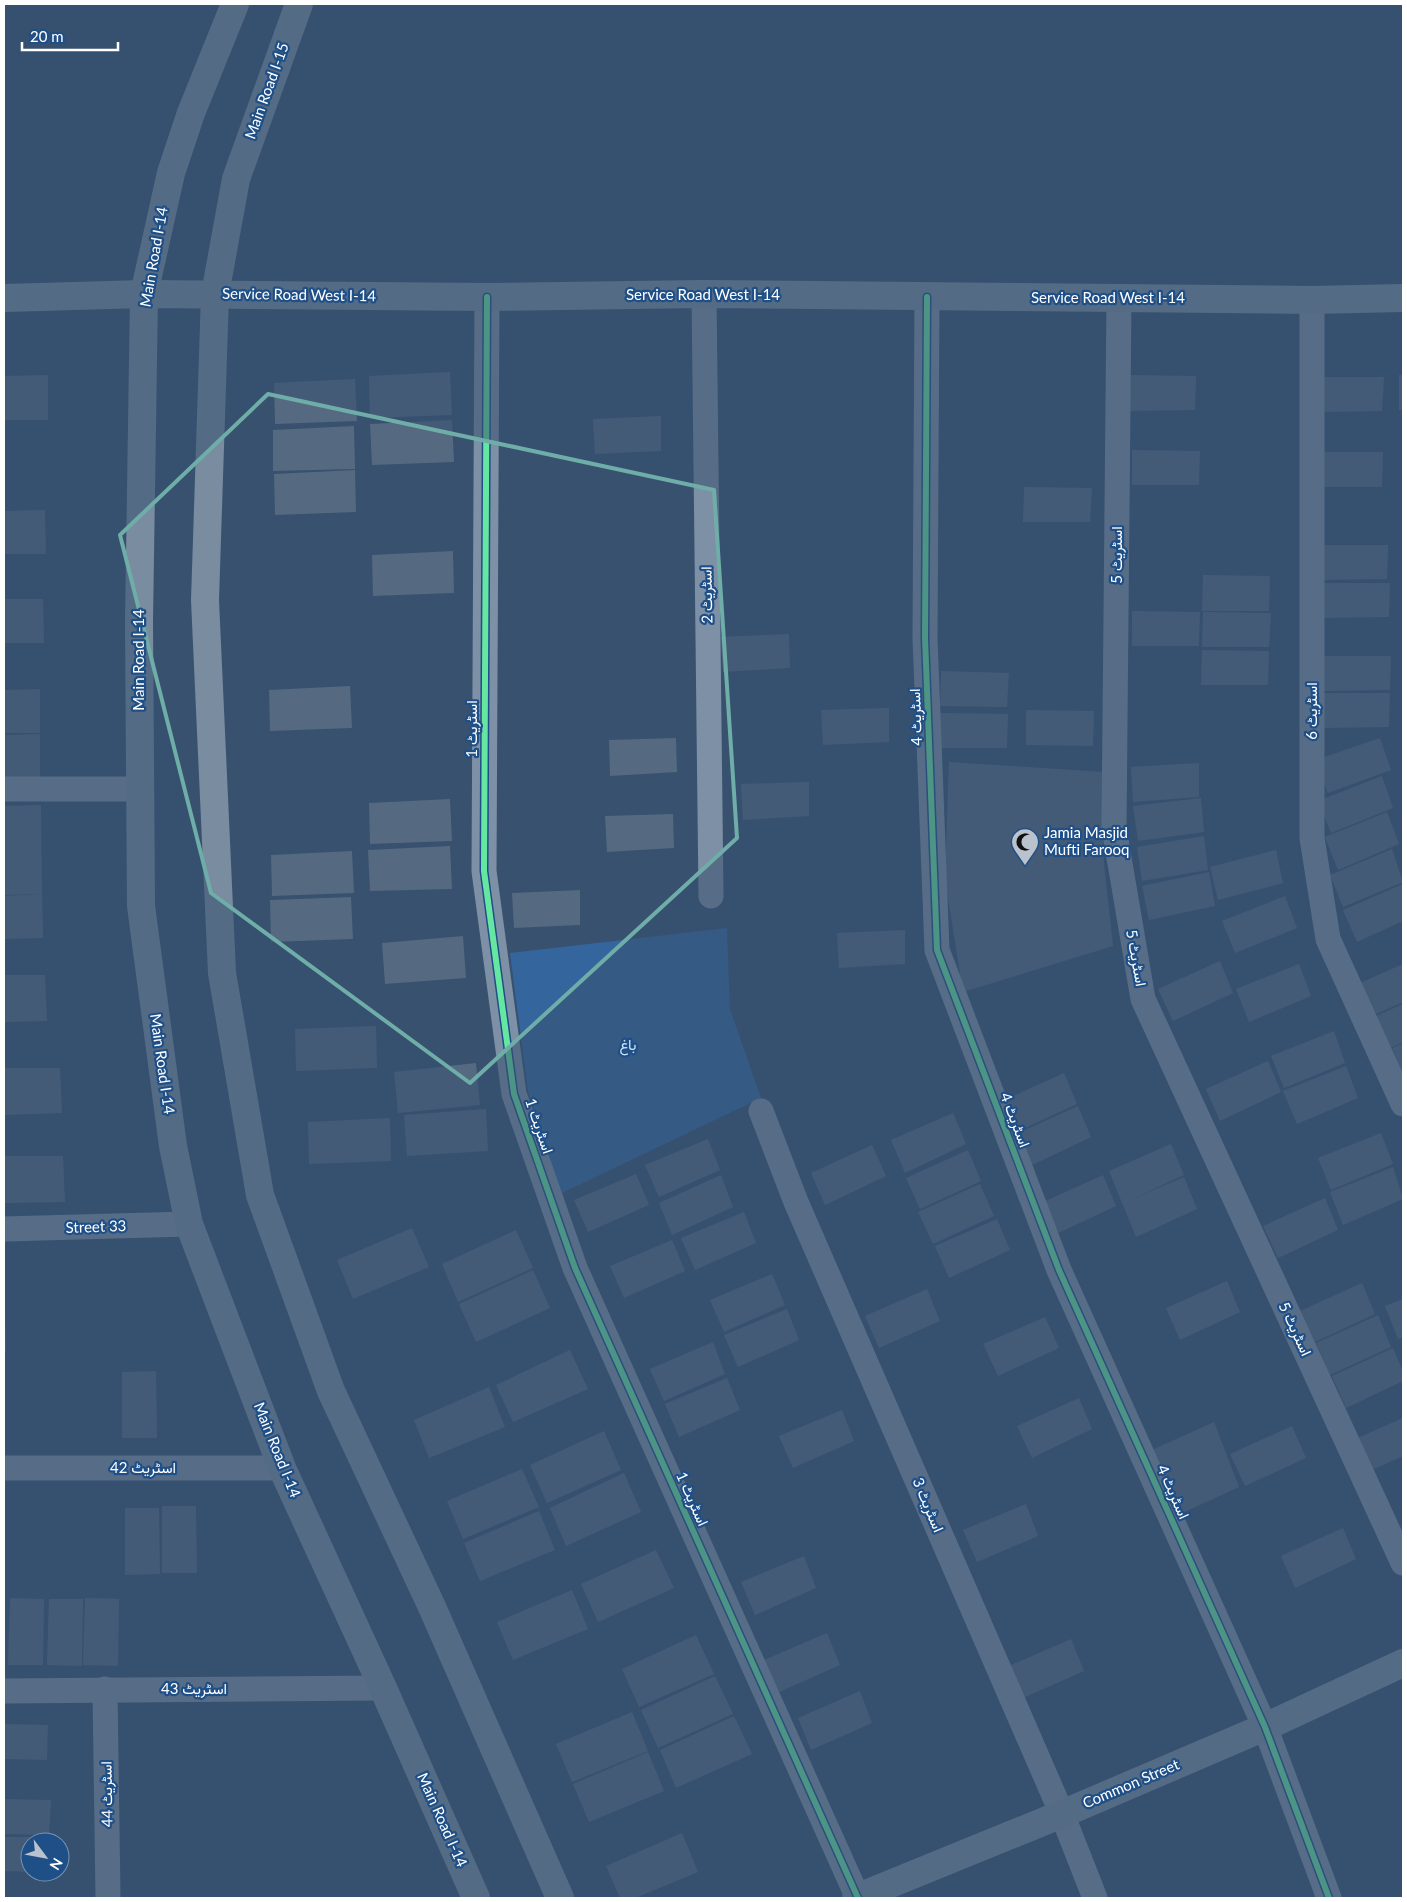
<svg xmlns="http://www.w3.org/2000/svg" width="1407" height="1902" viewBox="0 0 1407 1902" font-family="Lato,Vazirmatn,sans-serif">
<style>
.green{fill:#34669d}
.building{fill:#556981}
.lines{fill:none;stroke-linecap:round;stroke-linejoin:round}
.street{stroke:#7e90a5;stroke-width:25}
.secondary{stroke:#798ca0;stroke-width:28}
.cycleway-casing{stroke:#1f4f87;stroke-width:9}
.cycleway{stroke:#66e7a1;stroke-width:6}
.marked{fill:none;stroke:#6fada8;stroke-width:4;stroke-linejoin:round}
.labels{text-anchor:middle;stroke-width:4.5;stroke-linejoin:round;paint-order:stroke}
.street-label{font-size:15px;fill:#fff;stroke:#1f4f87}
.poi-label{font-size:15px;fill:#fff;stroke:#1f4f87;text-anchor:start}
.park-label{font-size:15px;fill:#cee2f8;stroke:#1f4f87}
</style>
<rect width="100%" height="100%" fill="#37516f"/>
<polygon class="green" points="727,928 730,1009 761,1098 560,1194 528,1091 510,953"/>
<g class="building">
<polygon points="450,372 452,415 370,418 369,376"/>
<polygon points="48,375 48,420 4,420 4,376"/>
<polygon points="1129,375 1196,376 1195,410 1128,411"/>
<rect x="1399" y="375" width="4" height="35"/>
<polygon points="1316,377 1384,377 1382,411 1316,412"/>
<polygon points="355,379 357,421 275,424 274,383"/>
<polygon points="661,416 661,451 595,454 593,419"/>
<polygon points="452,420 454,462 372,465 370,424"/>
<polygon points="354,426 355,469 273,471 273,430"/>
<polygon points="1132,450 1200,451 1199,485 1132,485"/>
<polygon points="1315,452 1383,452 1382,487 1315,487"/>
<polygon points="355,470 356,512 275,515 274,474"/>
<polygon points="1024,487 1092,488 1090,522 1023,522"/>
<polygon points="45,510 46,554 4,554 4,511"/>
<polygon points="1320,545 1388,545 1387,579 1320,580"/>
<polygon points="453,551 454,593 373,596 372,555"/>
<polygon points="1203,575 1270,576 1269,611 1202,611"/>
<polygon points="1323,583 1390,583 1389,617 1322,618"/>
<polygon points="4,599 43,599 44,643 4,643"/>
<polygon points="1132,611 1200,612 1199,646 1132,646"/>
<polygon points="1203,612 1271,613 1269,647 1202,647"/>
<polygon points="789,634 790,668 723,672 721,637"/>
<polygon points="1202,650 1269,651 1268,685 1201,685"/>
<polygon points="1323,656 1391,656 1390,690 1323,691"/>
<polygon points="941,671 1009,673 1007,707 940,706"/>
<polygon points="350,686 352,728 270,731 269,690"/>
<polygon points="40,689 40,733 4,733 4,690"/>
<polygon points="1322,693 1390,693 1389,727 1322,728"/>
<polygon points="889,708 889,742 823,745 821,710"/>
<polygon points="1026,710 1094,711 1093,746 1026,745"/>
<polygon points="940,713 1008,714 1007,748 940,748"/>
<polygon points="40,734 40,778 4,779 4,735"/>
<polygon points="676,738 677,772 610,776 609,740"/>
<polygon points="1380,738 1391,770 1328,793 1316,760"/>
<polygon points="949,762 1104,772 1103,854 1113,946 963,992 945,879"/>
<polygon points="1199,763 1199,797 1133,802 1131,767"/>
<polygon points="1382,776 1393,808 1331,833 1318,801"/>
<polygon points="809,782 809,816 743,820 741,784"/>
<polygon points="1201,798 1204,832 1138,841 1133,806"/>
<polygon points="450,799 452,841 370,844 369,803"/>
<polygon points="41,805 42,894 4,895 4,806"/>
<polygon points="1387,812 1399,844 1338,870 1325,837"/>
<polygon points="673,814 674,848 607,852 605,816"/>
<polygon points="1204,836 1208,870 1142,881 1137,847"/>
<polygon points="450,846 452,889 370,891 368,850"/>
<polygon points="1392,849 1403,882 1343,907 1330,875"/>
<polygon points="1276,850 1283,883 1218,900 1210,867"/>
<polygon points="352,851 354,893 272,896 271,855"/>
<polygon points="1209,872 1215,906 1149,920 1142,886"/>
<polygon points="1403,884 1403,921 1357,942 1343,910"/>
<polygon points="580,890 580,925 514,928 512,893"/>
<polygon points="42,894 43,938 4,939 4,896"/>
<polygon points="1285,896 1297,928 1235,953 1222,921"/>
<polygon points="351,897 353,939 271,942 270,900"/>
<polygon points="905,930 905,964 839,968 837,933"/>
<polygon points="463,936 466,978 385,984 382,943"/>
<polygon points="1220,961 1233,993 1173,1021 1158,989"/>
<polygon points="1299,964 1311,996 1249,1022 1236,989"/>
<polygon points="1403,964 1403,1002 1374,1015 1360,983"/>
<polygon points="4,975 45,975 47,1021 4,1022"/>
<polygon points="1403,1004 1403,1042 1390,1048 1376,1016"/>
<polygon points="376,1026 377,1068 296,1071 295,1029"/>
<polygon points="1334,1031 1345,1063 1284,1088 1271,1056"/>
<polygon points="1403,1043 1403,1076 1392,1048"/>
<polygon points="1268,1061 1281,1092 1220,1121 1206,1089"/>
<polygon points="476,1063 480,1105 398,1113 394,1072"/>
<polygon points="1346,1066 1358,1098 1297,1124 1283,1091"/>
<polygon points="4,1068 60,1068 62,1113 4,1115"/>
<polygon points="1064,1073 1077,1104 1016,1132 1002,1101"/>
<polygon points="1078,1106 1091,1137 1030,1166 1016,1134"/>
<polygon points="486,1109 488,1151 407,1156 404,1115"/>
<polygon points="953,1113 966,1144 905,1173 891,1140"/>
<polygon points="390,1118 391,1161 309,1164 308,1122"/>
<polygon points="1381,1133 1393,1164 1331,1190 1318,1158"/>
<polygon points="708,1139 720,1170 659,1197 645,1165"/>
<polygon points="1171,1144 1184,1175 1132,1199 1184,1177 1197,1209 1136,1237 1109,1171"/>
<polygon points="872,1145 886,1176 825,1205 811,1173"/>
<polygon points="968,1150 981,1181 920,1209 906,1178"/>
<polygon points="4,1156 63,1156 65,1202 4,1203"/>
<polygon points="1393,1167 1403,1199 1343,1225 1330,1192"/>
<polygon points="636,1174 649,1205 588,1232 574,1200"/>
<polygon points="721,1175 733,1207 672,1235 659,1203"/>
<polygon points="1103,1175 1116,1206 1056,1234 1041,1203"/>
<polygon points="980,1184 994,1216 933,1244 918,1212"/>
<polygon points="1325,1198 1338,1230 1278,1258 1263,1226"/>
<polygon points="744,1212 756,1243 695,1270 681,1238"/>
<polygon points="997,1219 1010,1250 949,1278 935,1246"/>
<polygon points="412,1228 429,1267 353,1299 337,1260"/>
<polygon points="516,1230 533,1268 458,1302 442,1264"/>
<polygon points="672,1240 685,1271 624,1298 610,1266"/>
<polygon points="533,1270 550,1308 476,1342 459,1304"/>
<polygon points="772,1274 785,1305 724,1332 710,1300"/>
<polygon points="1227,1281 1240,1312 1180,1340 1166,1308"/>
<polygon points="1362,1283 1375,1314 1315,1342 1300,1311"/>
<polygon points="927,1289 940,1321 879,1348 865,1316"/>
<polygon points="1403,1299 1403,1337 1398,1339 1385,1306"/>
<polygon points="787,1309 799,1340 738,1367 724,1335"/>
<polygon points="4,1312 5,1312 6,1351 4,1351"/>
<polygon points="1378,1315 1391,1347 1330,1375 1316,1343"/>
<polygon points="1045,1317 1059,1348 998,1376 983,1344"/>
<polygon points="713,1342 725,1374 664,1401 650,1369"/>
<polygon points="1393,1348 1403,1372 1403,1381 1346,1408 1332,1376"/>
<polygon points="570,1350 588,1389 513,1422 496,1385"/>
<polygon points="156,1371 157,1438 122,1438 122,1372"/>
<polygon points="727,1378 740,1410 679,1437 665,1404"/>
<polygon points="489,1387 505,1427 429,1458 414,1420"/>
<polygon points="1079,1398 1092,1429 1032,1458 1017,1426"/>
<polygon points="842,1410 854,1441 793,1468 779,1436"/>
<polygon points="1403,1418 1403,1456 1365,1473 1351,1441"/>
<polygon points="1214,1422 1239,1487 1178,1515 1152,1450"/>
<polygon points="1292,1426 1306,1458 1245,1486 1230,1454"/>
<polygon points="604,1431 621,1470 547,1503 530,1465"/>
<polygon points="522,1469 539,1507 463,1539 447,1501"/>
<polygon points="624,1473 641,1512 566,1546 550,1508"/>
<polygon points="1026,1504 1038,1536 977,1562 963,1530"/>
<polygon points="162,1506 196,1506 197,1573 162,1573"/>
<polygon points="125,1508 159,1508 160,1574 125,1575"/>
<polygon points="539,1511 555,1550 480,1581 464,1543"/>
<polygon points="1343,1528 1356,1559 1295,1588 1281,1556"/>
<polygon points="656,1550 674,1588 598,1622 581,1584"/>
<polygon points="804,1556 816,1588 755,1615 741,1582"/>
<polygon points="572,1590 588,1629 513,1660 497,1622"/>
<polygon points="10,1598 44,1599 43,1665 8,1665"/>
<polygon points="85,1598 119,1599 118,1666 83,1665"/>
<polygon points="49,1599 83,1599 82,1666 47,1665"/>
<polygon points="827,1633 840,1665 779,1692 764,1660"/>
<polygon points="696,1635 714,1674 639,1707 622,1669"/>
<polygon points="1071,1639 1084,1671 1023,1698 1009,1666"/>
<polygon points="715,1676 733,1714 658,1748 641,1710"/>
<polygon points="860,1691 872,1723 811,1750 798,1718"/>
<polygon points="632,1712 648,1751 572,1782 556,1744"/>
<polygon points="734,1716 752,1754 676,1788 660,1750"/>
<polygon points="4,1724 48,1725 47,1760 4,1759"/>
<polygon points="648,1752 664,1791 589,1822 573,1784"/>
<polygon points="4,1799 51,1800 49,1835 4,1834"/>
<polygon points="682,1833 698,1872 635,1898 620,1898 606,1866"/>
<polygon points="4,1837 51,1837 50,1842 30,1842 30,1872 4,1871"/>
</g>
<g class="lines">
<g class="street">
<polyline points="704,294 711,896"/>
<polyline points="487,297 484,871 514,1094 575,1268 858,1898"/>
<polyline points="927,297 925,638 937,950 1059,1270 1265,1727 1329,1898"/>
<polyline points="1119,297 1114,828 1143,999 1403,1563"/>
<polyline points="1312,300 1312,838 1328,939 1403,1104"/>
<polyline points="4,789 140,789"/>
<polyline points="761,1111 796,1202 1062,1814 1095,1898"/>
<polyline points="4,1229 189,1224"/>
<polyline points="4,1468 282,1468"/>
<polyline points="105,1689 108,1898"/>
<polyline points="4,1691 383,1688"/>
</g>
<g class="secondary">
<polyline points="235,4 191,113 171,173 144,294 139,622 141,906 173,1146 189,1224 282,1468 383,1688 476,1898"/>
<polyline points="299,4 236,179 215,294 205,600 222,973 260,1195 331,1391 432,1607 560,1898"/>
<polyline points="4,298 144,294 487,297 704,294 1312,300 1403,298"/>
<polyline points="856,1898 1062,1814 1265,1727 1403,1663"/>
</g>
<g class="cycleway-casing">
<g id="cycleway">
<polyline points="487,297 484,871 514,1094 575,1268 858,1898"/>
<polyline points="927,297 925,638 937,950 1059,1270 1265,1727 1329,1898"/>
</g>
</g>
<use href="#cycleway" class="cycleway"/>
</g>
<path d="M0 0H1407V1902H0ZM268,394L714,490L737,838L470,1083L211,893L120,535Z" fill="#37516f" fill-opacity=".55" fill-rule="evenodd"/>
<path class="marked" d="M268,394L714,490L737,838L470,1083L211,893L120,535Z"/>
<defs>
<g id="mosque-pin" transform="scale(1.4375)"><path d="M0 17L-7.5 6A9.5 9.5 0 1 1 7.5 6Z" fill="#b9c2cd" stroke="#1f4f87"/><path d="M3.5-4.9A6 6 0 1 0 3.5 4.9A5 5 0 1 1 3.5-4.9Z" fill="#111"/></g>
</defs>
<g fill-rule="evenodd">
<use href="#mosque-pin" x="1025" y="842"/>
</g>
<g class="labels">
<g class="street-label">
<text transform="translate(267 91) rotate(-70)" y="5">Main Road I-15</text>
<text transform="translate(154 257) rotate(-80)" y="5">Main Road I-14</text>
<text transform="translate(299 295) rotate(1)" y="5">Service Road West I-14</text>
<text x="703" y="300">Service Road West I-14</text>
<text x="1108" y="303">Service Road West I-14</text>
<text transform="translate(1117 555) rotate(-90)" y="5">اسٹریٹ 5</text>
<text transform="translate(707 595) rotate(-91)" y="5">اسٹریٹ 2</text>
<text transform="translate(139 660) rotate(-90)" y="5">Main Road I-14</text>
<text transform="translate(1312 711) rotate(-90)" y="5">اسٹریٹ 6</text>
<text transform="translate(916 717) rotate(-92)" y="5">اسٹریٹ 4</text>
<text transform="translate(472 729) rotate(-90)" y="5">اسٹریٹ 1</text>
<text transform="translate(1136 958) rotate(80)" y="5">اسٹریٹ 5</text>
<text transform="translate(162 1064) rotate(82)" y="5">Main Road I-14</text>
<text transform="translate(1015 1120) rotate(69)" y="5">اسٹریٹ 4</text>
<text transform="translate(539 1126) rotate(71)" y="5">اسٹریٹ 1</text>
<text transform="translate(96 1227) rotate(-2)" y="5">Street 33</text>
<text transform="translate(1295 1329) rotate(65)" y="5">اسٹریٹ 5</text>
<text transform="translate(277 1450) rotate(68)" y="5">Main Road I-14</text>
<text x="143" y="1473">اسٹریٹ 42</text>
<text transform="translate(1173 1492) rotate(66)" y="5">اسٹریٹ 4</text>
<text transform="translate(692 1499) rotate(66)" y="5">اسٹریٹ 1</text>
<text transform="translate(928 1505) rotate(67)" y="5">اسٹریٹ 3</text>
<text x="194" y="1694">اسٹریٹ 43</text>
<text transform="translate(1131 1784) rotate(-23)" y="5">Common Street</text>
<text transform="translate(107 1794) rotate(-91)" y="5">اسٹریٹ 44</text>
<text transform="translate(442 1820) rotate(66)" y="5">Main Road I-14</text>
</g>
<g class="poi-label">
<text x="1044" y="838">Jamia Masjid<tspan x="1044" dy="17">Mufti Farooq</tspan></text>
</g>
<g class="park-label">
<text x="628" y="1050">باغ</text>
</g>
</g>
<rect width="1407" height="1902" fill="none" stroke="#ffffff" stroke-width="10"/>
<g transform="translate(45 1857) rotate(122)"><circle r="24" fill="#1f4f87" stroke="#7995b7"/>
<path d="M0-4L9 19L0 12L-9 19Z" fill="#b9c2cd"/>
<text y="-8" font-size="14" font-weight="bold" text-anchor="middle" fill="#ffffff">N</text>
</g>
<path d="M22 42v8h96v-8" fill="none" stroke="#ffffff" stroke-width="2.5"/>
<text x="30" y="42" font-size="15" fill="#ffffff" stroke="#1f4f87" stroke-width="4" paint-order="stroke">20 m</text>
</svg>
